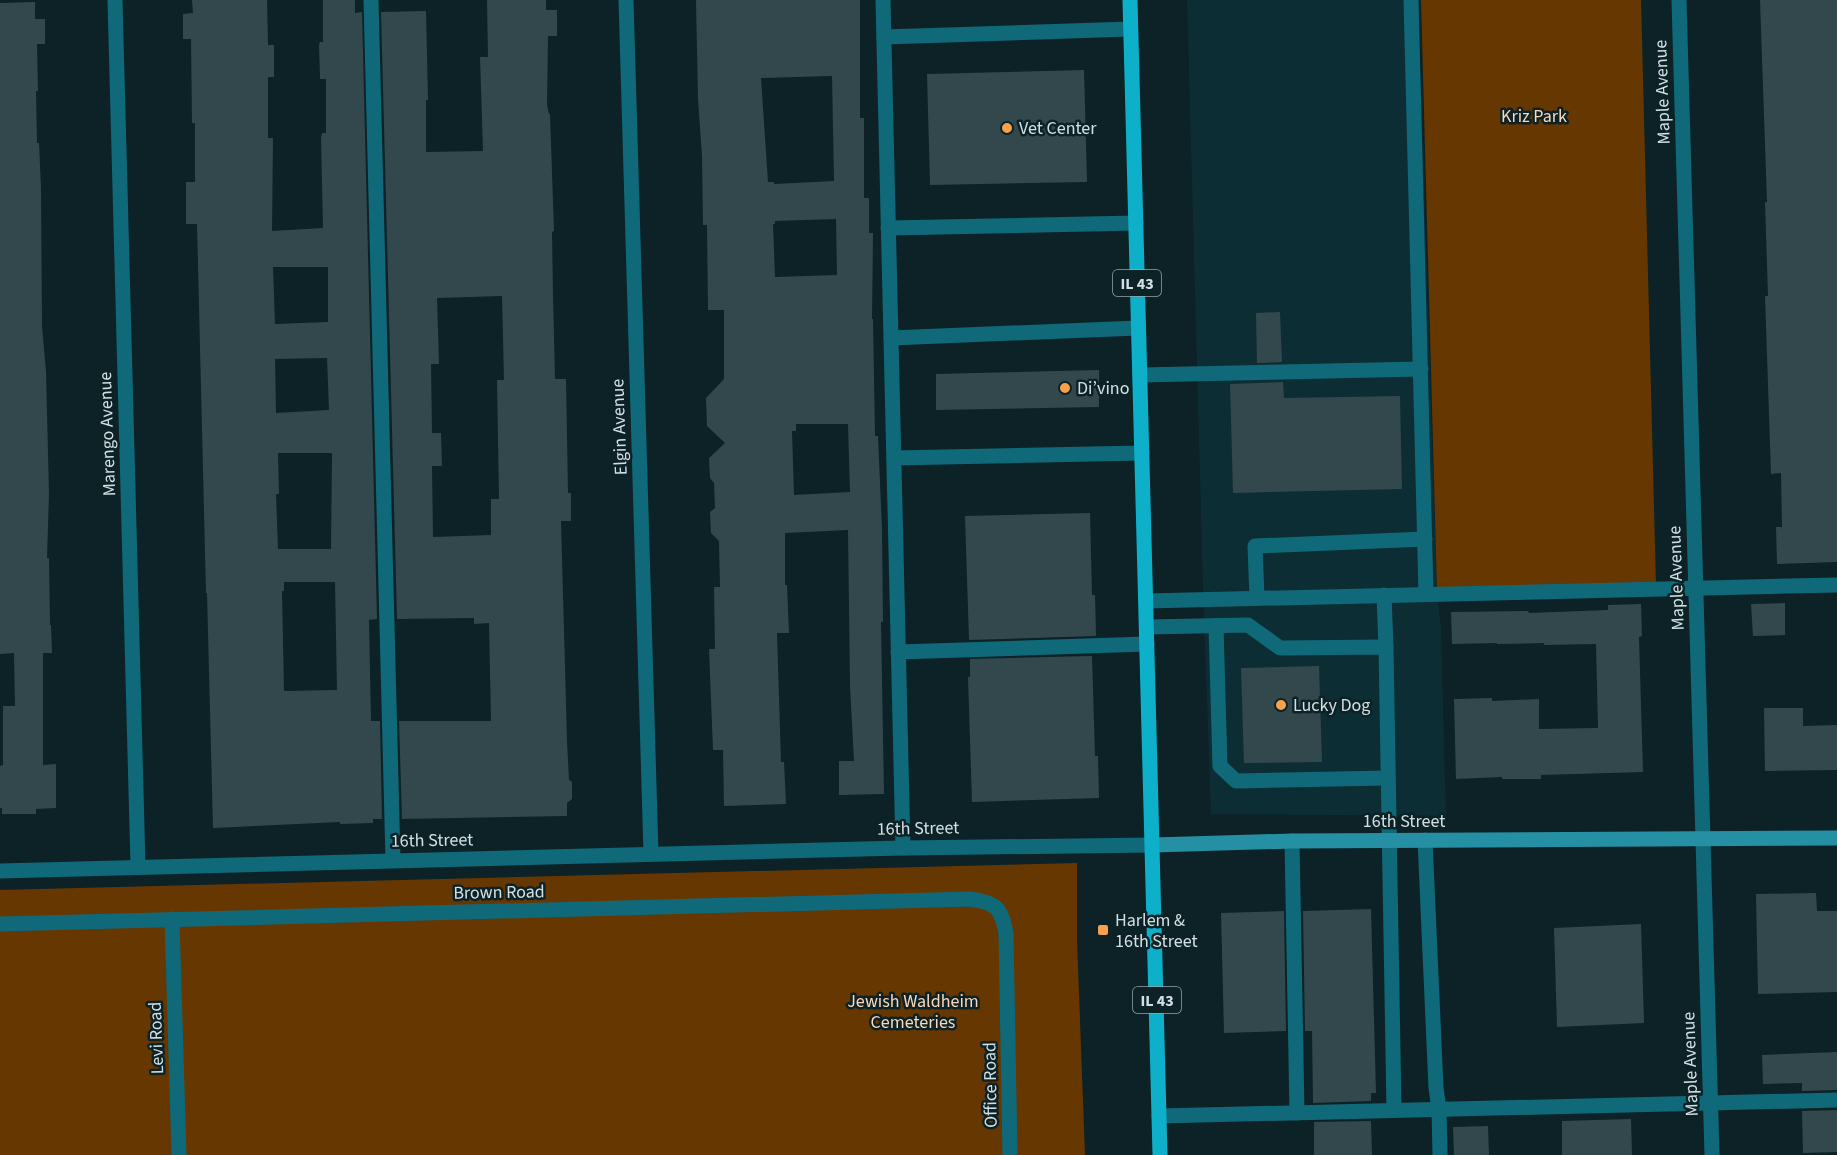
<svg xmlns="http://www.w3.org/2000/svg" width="1837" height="1155" viewBox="0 0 1837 1155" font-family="'Source Sans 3',sans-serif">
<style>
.built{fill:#0c2d33}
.green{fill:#663700}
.building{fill:#32484d;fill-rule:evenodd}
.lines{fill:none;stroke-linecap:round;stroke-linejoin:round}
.lane{stroke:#106978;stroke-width:15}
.street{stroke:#106978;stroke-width:15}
.secondary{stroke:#2590a3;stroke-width:15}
.primary{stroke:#0eb0c9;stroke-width:15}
.poi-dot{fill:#f8a04b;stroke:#0c2226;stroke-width:2}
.labels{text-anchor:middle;stroke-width:5;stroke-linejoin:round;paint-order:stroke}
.shield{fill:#0c2226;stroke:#97a7aa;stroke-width:1.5}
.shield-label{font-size:16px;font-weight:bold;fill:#d3e0e3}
.street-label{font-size:18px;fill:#d3e0e3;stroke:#0c2226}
.park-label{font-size:18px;fill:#fcd7b8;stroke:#0c2226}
.poi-label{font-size:18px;fill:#d3e0e3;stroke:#0c2226;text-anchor:start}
</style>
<rect width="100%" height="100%" fill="#0c2226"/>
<polygon class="built" points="1187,0 1418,0 1437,592 1441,629 1446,816 1211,814 1203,589"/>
<g class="green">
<polygon points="1421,0 1641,0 1656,586 1437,592"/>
<polygon points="1077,863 1077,939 1085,1155 0,1155 0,890"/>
</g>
<g class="building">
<path d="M192,0H267L268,45H274V77H268V138H273L272,231L323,228L321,138L322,133H326V79H320V77L319,45L320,42H323V0H355V13L362,12L377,619L369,620L371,721H380L382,819H373V823L340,824V822L213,828L207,593H206L197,224H186V182H195V123H192L191,39H183V14L193,13ZM273,267H328V322L275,324ZM327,358L329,410L276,413L275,359ZM278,453H332L331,549H278L276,494H279ZM284,582H335L337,690L284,691L282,591H284Z"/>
<path d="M487,0H546V10H557V36H548L547,105L549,114H550L554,231L552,232L553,295L555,379H566L568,493H571V521H561L567,741L569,780L572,782V799L567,803V816L402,819L399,721H491L489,623L474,624V618L397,619L381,12L426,11L428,100H426V152L483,151L480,57H488ZM502,296L504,380H497L499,499H491V535L433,537L432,466H442L441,433H432L431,364H439L437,298Z"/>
<path d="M696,0H860V118H864V198H869V233H873L872,319H873L875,436H878L882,529L883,622H881L884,794L839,795V761H854L850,686L848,530L785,533V585H787L789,633H777L781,762H784L786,804L724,806L723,750H713L709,649H715L714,587H720L719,541L711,533L710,512L715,508L714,483L710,478L709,458L725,443L707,426L706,398L724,379V310H708L707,225H703L702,156L698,99ZM832,76L834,181L774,184V182H768L761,78ZM836,219L837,275L775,277L773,224H775V221ZM796,424H848L850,492L794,495L792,431H796Z"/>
<polygon points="1760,0 1837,0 1837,562 1777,564 1776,527 1782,527 1781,473 1771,474 1765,296 1768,296 1765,202 1767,202"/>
<polygon points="35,2 35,19 45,19 45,44 37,44 38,91 36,91 37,143 39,143 41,188 42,326 46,372 49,494 47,558 49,558 50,625 51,625 52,653 43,653 43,765 56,764 56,808 36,809 36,814 2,814 2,808 0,808 0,766 3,765 3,706 15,706 14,653 0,654 0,3"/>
<polygon points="1084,70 1087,182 930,185 927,74"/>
<polygon points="1280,312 1282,362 1257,363 1256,313"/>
<polygon points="1099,370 1099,407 936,410 936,374"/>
<polygon points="1283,382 1284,398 1400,396 1402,489 1233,493 1230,384"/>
<polygon points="1090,513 1092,595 1095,595 1096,636 969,640 965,516"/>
<polygon points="1785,603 1785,635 1753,636 1751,604"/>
<polygon points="1641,604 1642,636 1639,637 1643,772 1541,775 1541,779 1502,779 1502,777 1456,779 1454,699 1492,698 1492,701 1539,699 1539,729 1598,728 1596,644 1544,645 1544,643 1497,644 1497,643 1452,644 1451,612 1528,611 1529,613 1608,610 1608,605"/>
<polygon points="1092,656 1095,756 1098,756 1099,798 972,802 968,677 970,677 970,659"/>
<polygon points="1319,666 1322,762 1244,763 1241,668"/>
<polygon points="1764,708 1803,708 1803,726 1837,725 1837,770 1765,771"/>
<polygon points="1816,893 1817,911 1837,911 1837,992 1758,994 1756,894"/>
<polygon points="1371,909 1376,1093 1371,1093 1371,1101 1313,1103 1312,1031 1305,1031 1303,911"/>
<polygon points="1284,911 1286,1031 1224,1033 1221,913"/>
<polygon points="1641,924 1644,1023 1557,1027 1554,928"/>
<polygon points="1837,1052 1837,1090 1802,1091 1802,1083 1763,1084 1762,1055"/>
<polygon points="1837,1110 1837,1152 1803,1153 1802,1111"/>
<polygon points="1631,1119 1632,1155 1562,1155 1562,1121"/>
<polygon points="1371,1121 1372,1155 1314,1155 1314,1122"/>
<polygon points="1488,1126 1489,1155 1454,1155 1453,1127"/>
</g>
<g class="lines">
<g class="lane">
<polyline points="371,0 393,860"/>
<polyline points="883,0 903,848"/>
<polyline points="1411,0 1426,594"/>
<polyline points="884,37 1130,29"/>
<polyline points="888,228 1136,223"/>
<polyline points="891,338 1138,328"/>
<polyline points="1140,375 1421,369"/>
<polyline points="894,458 1142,453"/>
<polyline points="1384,595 1386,647"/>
<polyline points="1257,598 1255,546 1425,539"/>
<polyline points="1146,601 1837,585"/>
<polyline points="1216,626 1220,766 1236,781 1388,778"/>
<polyline points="1147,627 1248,625 1280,648 1386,647 1394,1110"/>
<polyline points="898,652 1147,644"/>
<polyline points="1425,840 1436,1088 1439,1109 1440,1155"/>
<polyline points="1292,841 1297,1113"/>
<polyline points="172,919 179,1155"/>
<path d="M0,924L971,899C997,903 1001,908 1006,933L1010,1155"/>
<polyline points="1159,1116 1837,1100"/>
</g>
<g class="street">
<polyline points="115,0 138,866"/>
<polyline points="626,0 651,854"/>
<polyline points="1679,0 1712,1155"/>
<polyline points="0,871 903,848 1153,845"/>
</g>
<polyline class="secondary" points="1153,845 1292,841 1837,838"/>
<polyline class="primary" points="1130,0 1160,1155"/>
</g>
<g class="poi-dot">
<circle cx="1007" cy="128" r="6"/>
<circle cx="1065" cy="388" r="6"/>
<circle cx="1281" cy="705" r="6"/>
<rect x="1097" y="924" width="12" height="12" rx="3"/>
</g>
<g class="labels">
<g class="shield">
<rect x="1113" y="270" width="48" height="26" rx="4.5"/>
<rect x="1133" y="987" width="48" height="26" rx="4.5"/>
</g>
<g class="shield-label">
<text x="1137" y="289">IL 43</text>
<text x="1157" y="1006">IL 43</text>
</g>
<g class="street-label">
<text transform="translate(1662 92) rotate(-92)" y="6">Maple Avenue</text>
<text transform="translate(619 427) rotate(-92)" y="6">Elgin Avenue</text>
<text transform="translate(107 434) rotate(-92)" y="6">Marengo Avenue</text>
<text transform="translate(1676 578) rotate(-92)" y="6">Maple Avenue</text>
<text x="1404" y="827">16th Street</text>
<text transform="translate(918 828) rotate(-1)" y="6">16th Street</text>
<text transform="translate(432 840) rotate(-1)" y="6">16th Street</text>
<text transform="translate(499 892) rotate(-1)" y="6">Brown Road</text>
<text transform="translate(156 1038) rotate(-92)" y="6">Levi Road</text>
<text transform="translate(1690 1064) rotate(-92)" y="6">Maple Avenue</text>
<text transform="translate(990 1085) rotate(-91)" y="6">Office Road</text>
</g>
<g class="park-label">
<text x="1534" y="122">Kriz Park</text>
<text x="913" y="1007">Jewish Waldheim<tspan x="913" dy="21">Cemeteries</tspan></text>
</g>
<g class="poi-label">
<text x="1019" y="134">Vet Center</text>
<text x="1077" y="394">Di’vino</text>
<text x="1293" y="711">Lucky Dog</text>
<text x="1115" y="926">Harlem &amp;<tspan x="1115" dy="21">16th Street</tspan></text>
</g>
</g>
</svg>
